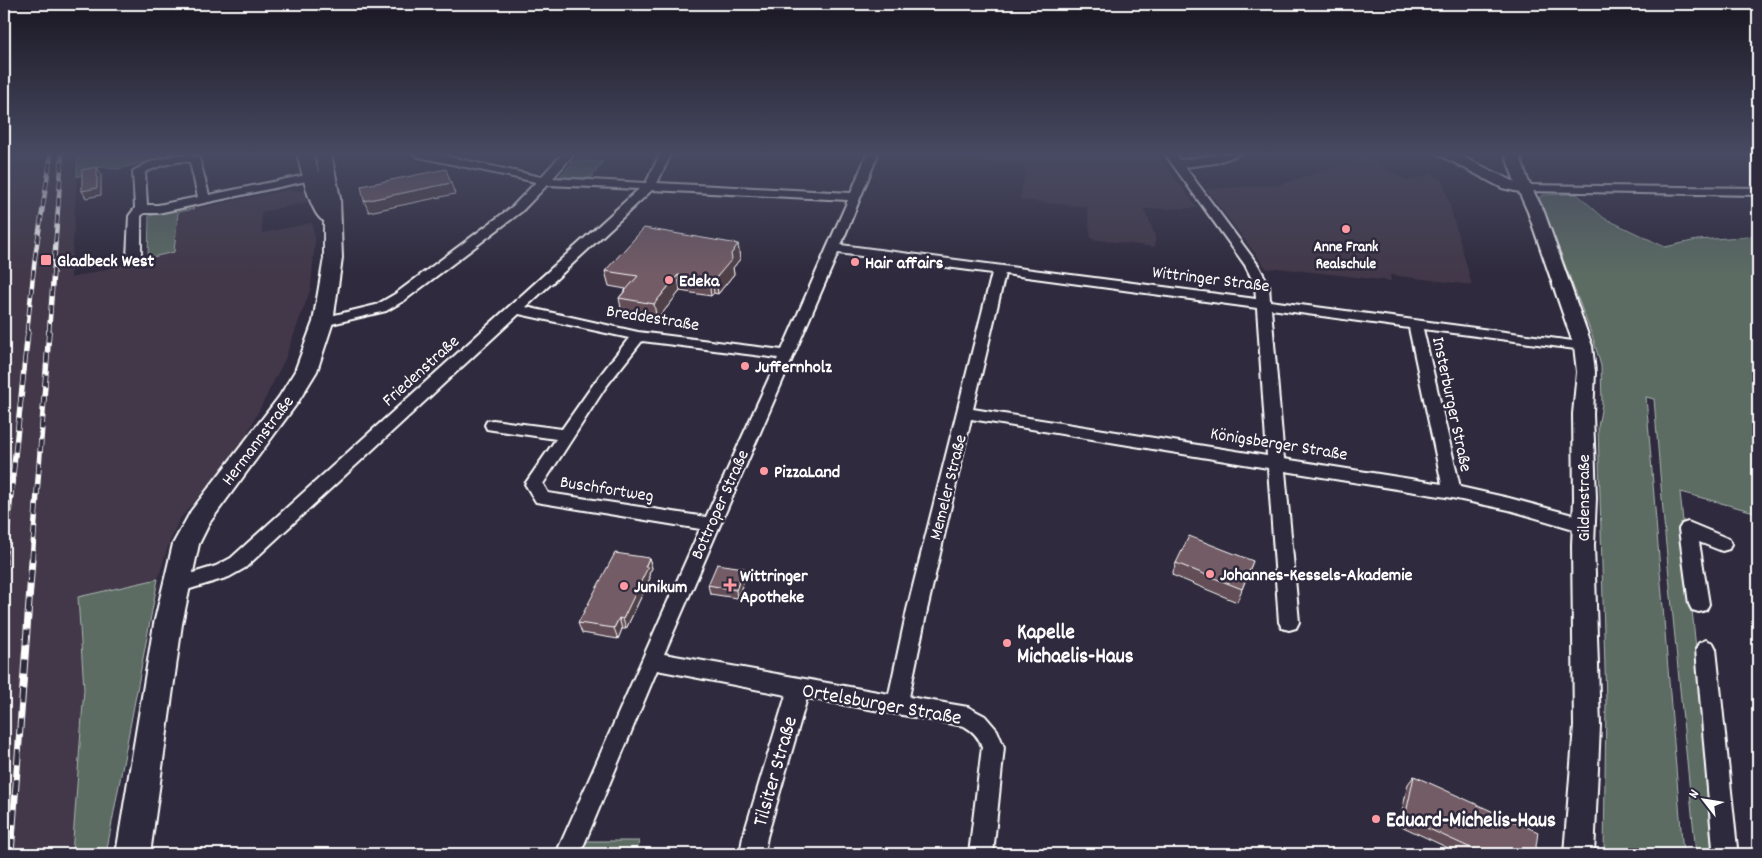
<svg xmlns="http://www.w3.org/2000/svg" width="1762" height="858" viewBox="0 0 1762 858" font-family="Dekko,sans-serif">
<style>
.built{fill:#433949}
.green{fill:#5b6c64;stroke:#adb6b2}
.lines{fill:none;stroke-linecap:round;stroke-linejoin:round}
.minor-casing{stroke:#fff;stroke-width:4}
.tertiary-casing{stroke:#fff;stroke-width:4}
.secondary-casing{stroke:#fff;stroke-width:4}
.minor{fill:#2f2a3d;fill-rule:evenodd}
.tertiary{fill:#2f2a3d;fill-rule:evenodd}
.secondary{fill:#2f2a3d;fill-rule:evenodd}
.rail-far2-casing{stroke:#fff;stroke-width:4.5}
.rail-far1-casing{stroke:#fff;stroke-width:5.5}
.rail-casing{stroke:#fff;stroke-width:7}
.rail-far2{stroke:#2f2a3d;stroke-width:3;stroke-dasharray:9;stroke-linecap:butt}
.rail-far1{stroke:#2f2a3d;stroke-width:4;stroke-dasharray:11;stroke-linecap:butt}
.rail{stroke:#2f2a3d;stroke-width:5;stroke-dasharray:15;stroke-linecap:butt}
.wall{fill:#634e57;stroke:#fff}
.shaded-wall{fill:#504047;stroke:#fff}
.building{fill:#735b65;stroke:#fff}
.poi-dot{fill:#ff9aa2;stroke:#2f2a3d;stroke-width:2}
.labels{text-anchor:middle;stroke-width:5;stroke-linejoin:round;paint-order:stroke}
.far-poi-label{font-size:15px;font-weight:bold;fill:#fff;stroke:#2f2a3d}
.poi-label{font-size:18px;font-weight:bold;fill:#fff;stroke:#2f2a3d;text-anchor:start}
.street-label{font-size:18px;fill:#fff;stroke:#2f2a3d}
.near-poi-label{font-size:21px;font-weight:bold;fill:#fff;stroke:#2f2a3d;text-anchor:start}
.near-street-label{font-size:21px;fill:#fff;stroke:#2f2a3d}
</style>
<rect width="100%" height="100%" fill="#2f2a3d"/>
<filter id="ink" filterUnits="userSpaceOnUse"><feTurbulence type="fractalNoise" baseFrequency=".02" numOctaves="2"/><feDisplacementMap in="SourceGraphic" scale="10" xChannelSelector="R" yChannelSelector="G"/><feConvolveMatrix kernelMatrix="1 2 1 2 8 2 1 2 1" color-interpolation-filters="sRGB"/></filter>
<g filter="url(#ink)">
<g class="built">
<polygon points="6,154 78,154 71,278 174,252 178,212 287,190 303,191 305,193 308,202 261,212 262,233 312,223 315,240 311,288 285,359 241,446 179,520 167,549 158,579 78,597 84,689 72,854 4,854 4,159"/>
<polygon points="923,154 1158,154 1197,208 1144,209 1155,235 1155,247 1091,239 1087,207 1020,200 1026,166 923,156"/>
<polygon points="1364,157 1408,181 1431,174 1443,181 1472,285 1390,275 1391,281 1277,268 1267,269 1206,189 1279,185"/>
</g>
<g class="green">
<polygon points="78,154 177,154 118,169 100,167 77,177"/>
<polygon points="574,161 603,162 591,178 559,177"/>
<polygon points="1577,194 1604,218 1665,247 1697,240 1758,236 1758,513 1680,492 1717,854 1696,854 1665,535 1654,399 1646,397 1683,854 1604,854 1606,703 1598,427 1602,404 1601,366 1593,338 1539,197 1543,195"/>
<polygon points="193,206 194,209 178,212 174,252 148,258 149,216"/>
<polygon points="158,579 106,854 72,854 84,689 78,597"/>
<polygon points="587,841 639,841 637,854 582,854"/>
</g>
<g class="lines">
<g class="minor-casing">
<g id="minor">
<path d="M414,154H437L541,177L562,154H574L553,178L646,183L660,154H671L657,183L851,193L867,154H878L841,245L1256,299L1255,285L1245,265L1165,154H1176L1180,160L1222,154H1240L1215,163L1185,167L1258,265L1269,285L1270,301L1588,343L1590,346L1588,349L1583,350L1423,329L1460,487L1509,498L1584,518L1590,520L1593,525L1590,530L1584,532L1509,510L1452,498L1285,471L1299,622L1296,628L1289,630L1282,628L1279,622L1268,468L971,419L927,610L909,697L968,707L985,716L997,730L1004,747L993,854H969L982,747C979,737 973,731 964,726L807,698L767,837L764,854H740L743,837L786,695L657,670L580,854H556L700,529L536,502L525,484L556,439L493,430L487,429L485,425L487,421L493,420L562,429L595,382L629,338L519,314L245,568L229,577L177,593L170,590L167,585L170,580L216,566L231,558L639,189L547,185L521,212L405,300L386,311L323,326L318,325L316,322L318,319L376,305L395,294L513,206L536,182L419,157ZM652,190L848,200L782,350L638,332L526,307ZM838,253L992,273L907,610L889,694L664,654ZM1005,274L1257,308L1267,456L973,409ZM1271,309L1409,328L1442,484L1284,459ZM642,341L778,358L706,517L548,493L543,484L605,388Z"/>
<path d="M174,155H189L199,158L209,195L325,171L331,174L325,177L158,213H144L141,216V258L134,262L129,261L127,258L129,216L135,208L133,171L148,163ZM182,161L190,162L198,197L158,205H147L145,172L163,165Z"/>
<polygon points="1525,185 1758,188 1758,195 1521,191 1519,189"/>
<polygon points="1688,522 1729,539 1731,544 1729,549 1722,551 1699,542 1709,604 1706,610 1699,612 1692,610 1689,604 1679,529 1682,524"/>
<polygon points="1706,640 1713,643 1716,649 1737,848 1734,854 1716,854 1713,848 1696,649 1699,643"/>
</g>
</g>
<g class="tertiary-casing">
<polygon id="tertiary" points="1438,154 1457,154 1515,182 1505,154 1519,154 1529,183 1544,212 1592,346 1595,372 1593,414 1596,498 1594,545 1600,726 1594,854 1564,854 1574,726 1572,545 1574,498 1573,414 1577,372 1574,346 1528,212 1519,192 1502,188"/>
</g>
<g class="secondary-casing">
<path id="secondary" d="M297,154H313L320,177L315,154H331L340,198L342,258L333,322L317,371L298,402L210,522L199,544L182,624L150,854H116L154,624L173,544L191,511L279,397L295,371L313,322L324,258V221C310,215 302,170 297,154Z"/>
</g>
<use href="#minor" class="minor"/>
<use href="#tertiary" class="tertiary"/>
<use href="#secondary" class="secondary"/>
<g class="rail-far2-casing">
<g id="rail-far2">
<polyline points="27,332 35,257 51,154"/>
<polyline points="49,332 62,154"/>
</g>
</g>
<g class="rail-far1-casing">
<g id="rail-far1">
<polyline points="4,561 28,331"/>
<polyline points="32,561 49,331"/>
</g>
</g>
<g class="rail-casing">
<g id="rail">
<polyline points="4,563 4,560"/>
<polyline points="11,854 32,560"/>
</g>
</g>
<use href="#rail-far2" class="rail-far2"/>
<use href="#rail-far1" class="rail-far1"/>
<use href="#rail" class="rail"/>
</g>
<g class="wall">
<polygon points="738,244 740,259 733,268 734,274 718,294 714,293 711,296 680,291 657,320 622,313 619,298 626,289 609,286 605,271"/>
<polygon points="649,558 652,568 649,574 650,578 626,629 622,629 618,639 582,633 578,623"/>
<polygon points="1253,561 1237,602 1172,575 1176,563"/>
<polygon points="744,568 746,576 737,598 710,594 708,585"/>
<polygon points="1414,776 1535,854 1461,854 1399,825 1408,784"/>
</g>
<g class="shaded-wall">
<polygon points="97,167 101,174 101,195 86,198 82,191"/>
<polygon points="451,183 455,194 369,212 364,201"/>
<polygon points="738,244 740,259 733,268 734,274 718,294 716,278 731,254"/>
<polygon points="678,275 680,291 657,320 654,304"/>
<polygon points="712,278 714,293 711,296 709,281"/>
<polygon points="649,558 652,568 649,574 650,578 626,629 623,619"/>
<polygon points="744,568 746,576 737,598 736,590"/>
<polygon points="619,618 622,629 618,639 614,628"/>
</g>
<g class="building">
<polygon points="97,167 97,188 82,191 82,170"/>
<polygon points="446,169 451,183 364,201 361,186"/>
<polygon points="644,228 738,244 731,254 732,259 716,278 712,278 709,281 678,275 654,304 619,298 638,276 605,271"/>
<polygon points="1189,536 1253,561 1242,589 1176,563"/>
<polygon points="615,553 649,558 645,567 648,567 623,619 619,618 614,628 578,623"/>
<polygon points="717,564 744,568 736,590 708,585"/>
<polygon points="1414,776 1538,832 1535,854 1484,854 1405,818"/>
</g>
</g>
<linearGradient id="sky" x2="0" y2="1"><stop stop-color="#1a1722"/><stop offset="0.56" stop-color="#474a62"/><stop offset="1" stop-color="#474a62" stop-opacity="0"/></linearGradient>
<rect width="1762" height="275" fill="url(#sky)"/>
<g class="poi-dot">
<circle cx="1346" cy="229" r="5"/>
<rect x="40" y="254" width="12" height="12" rx="2.5"/>
<circle cx="855" cy="262" r="5"/>
<circle cx="669" cy="280" r="5"/>
<circle cx="745" cy="366" r="5"/>
<circle cx="764" cy="471" r="5"/>
<circle cx="1210" cy="574" r="5"/>
<path d="M727.5 577.5h5v5h5v5h-5v5h-5v-5h-5v-5h5z"/>
<circle cx="624" cy="586" r="5"/>
<circle cx="1007" cy="643" r="5"/>
<circle cx="1376" cy="819" r="5"/>
</g>
<g class="labels">
<g class="far-poi-label">
<text x="1346" y="251">Anne Frank<tspan x="1346" dy="17">Realschule</tspan></text>
</g>
<g class="poi-label">
<text x="57" y="266">Gladbeck West</text>
<text x="865" y="268">Hair affairs</text>
<text x="679" y="286">Edeka</text>
<text x="755" y="372">Juffernholz</text>
<text x="774" y="477">PizzaLand</text>
<text x="1220" y="580">Johannes-Kessels-Akademie</text>
<text x="740" y="581">Wittringer<tspan x="740" dy="21">Apotheke</tspan></text>
<text x="634" y="592">Junikum</text>
</g>
<g class="street-label">
<text transform="translate(1211 278) rotate(7)" y="6">Wittringer Straße</text>
<text transform="translate(653 317) rotate(9)" y="6">Breddestraße</text>
<text transform="translate(420 370) rotate(-42)" y="6">Friedenstraße</text>
<text transform="translate(1453 404) rotate(78)" y="6">Insterburger Straße</text>
<text transform="translate(257 440) rotate(-53)" y="6">Hermannstraße</text>
<text transform="translate(1279 443) rotate(9)" y="6">Königsberger Straße</text>
<text transform="translate(947 487) rotate(-76)" y="6">Memeler Straße</text>
<text transform="translate(607 488) rotate(9)" y="6">Buschfortweg</text>
<text transform="translate(1583 498) rotate(-90)" y="6">Gildenstraße</text>
<text transform="translate(719 504) rotate(-66)" y="6">Bottroper Straße</text>
</g>
<g class="near-poi-label">
<text x="1017" y="638">Kapelle<tspan x="1017" dy="24">Michaelis-Haus</tspan></text>
<text x="1386" y="826">Eduard-Michelis-Haus</text>
</g>
<g class="near-street-label">
<text transform="translate(882 703) rotate(10)" y="7">Ortelsburger Straße</text>
<text transform="translate(774 771) rotate(-74)" y="7">Tilsiter Straße</text>
</g>
</g>
<rect width="1762" height="858" fill="none" stroke="#2f2a3d" stroke-width="20"/>
<rect x="10" y="10" width="1742" height="838" fill="none" stroke="#fff" stroke-width="2" filter="url(#ink)"/>
<g transform="translate(1704 800) rotate(301)" stroke="#2f2a3d" stroke-width="4" paint-order="stroke">
<path d="M0-4L9 19L0 12L-9 19Z" fill="#ffffff"/>
<text y="-8" font-size="14" font-weight="bold" text-anchor="middle" fill="#ffffff">N</text>
</g>
</svg>
